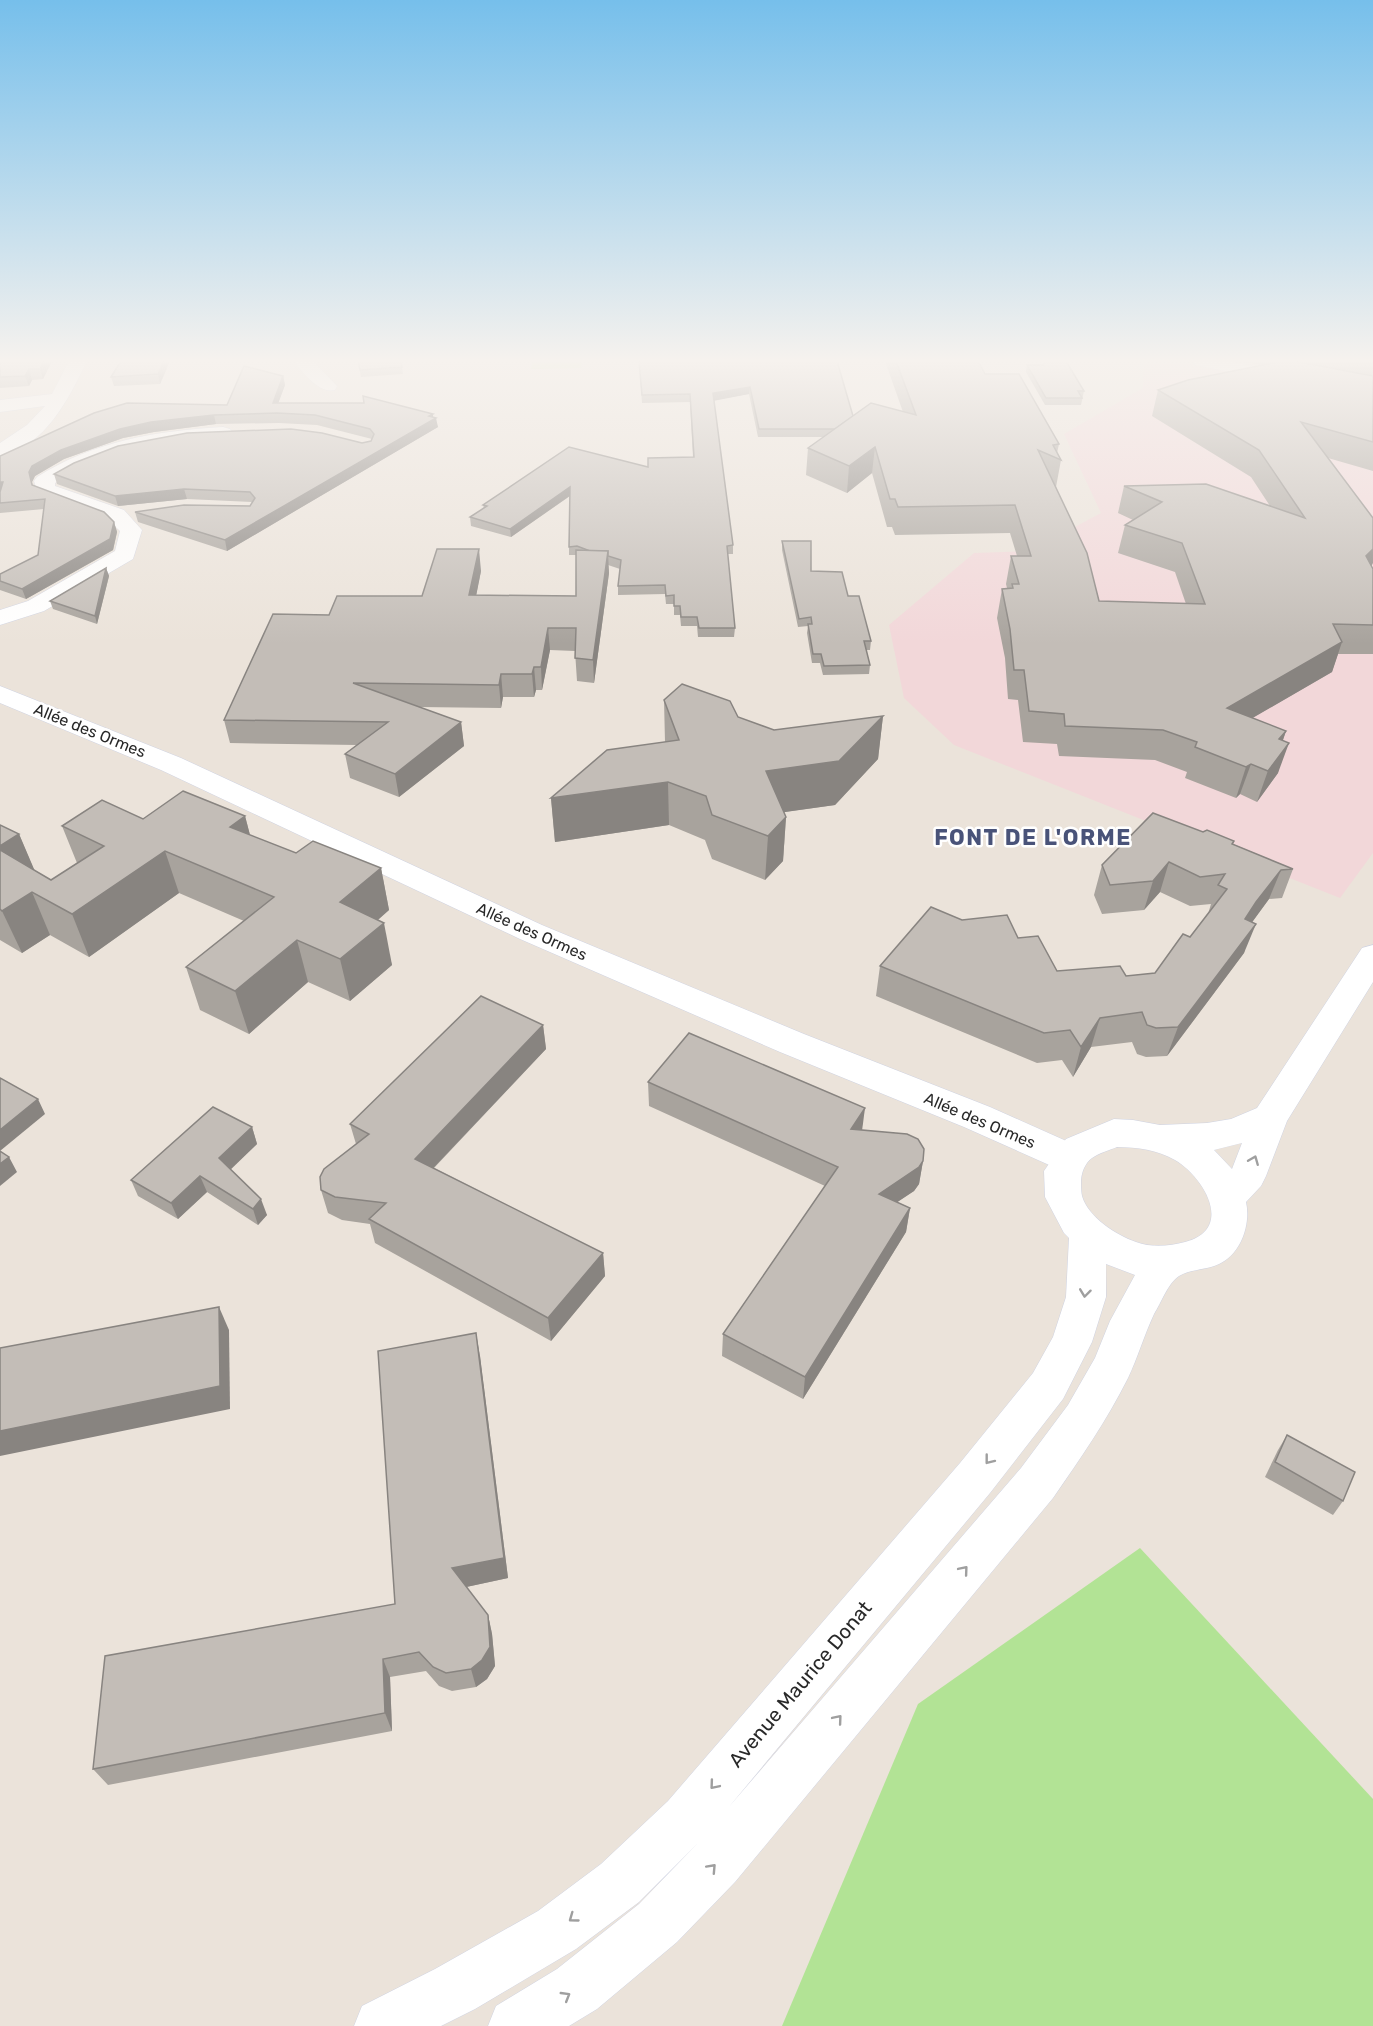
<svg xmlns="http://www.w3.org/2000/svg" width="1373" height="2026" viewBox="0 0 1373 2026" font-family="Rubik,sans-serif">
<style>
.medical{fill:#f2d7d9}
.green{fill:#b2e395}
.pitch{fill:#c7eb90}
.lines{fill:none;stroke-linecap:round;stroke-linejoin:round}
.minor-casing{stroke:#cfd3e2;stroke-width:1}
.secondary-casing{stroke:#cfd3e2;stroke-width:1}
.minor{fill:#fff;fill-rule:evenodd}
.secondary{fill:#fff;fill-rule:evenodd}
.wall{fill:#a8a39d}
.shaded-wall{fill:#888480}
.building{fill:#c3bdb7;stroke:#888480;stroke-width:1.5}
.oneway{stroke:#9f9f9f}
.labels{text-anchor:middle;stroke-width:5;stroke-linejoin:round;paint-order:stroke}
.street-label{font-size:16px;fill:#292929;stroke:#fff}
.near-street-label{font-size:20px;fill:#292929;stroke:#fff}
.district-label{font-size:22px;font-weight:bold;letter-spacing:1.5px;fill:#495379;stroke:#fff}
</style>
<rect width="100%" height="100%" fill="#ebe3da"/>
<polygon class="medical" points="1144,361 1164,361 1196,366 1373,400 1373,853 1340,898 954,745 904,698 889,625 974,553 1030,551 1101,513 1064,434 1143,388"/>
<polygon class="green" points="1140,1548 1373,1799 1373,2026 782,2026 918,1704"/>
<polygon class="pitch" points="532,361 582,361 581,368 531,369"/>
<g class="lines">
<g class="minor-casing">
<g id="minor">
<path d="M69,361H87C68,400 46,445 0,457V443L27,425L45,406L0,412V400L52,394Z"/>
<path d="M294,361H313L337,386L335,390C319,394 303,373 294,361Z"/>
<polygon points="1192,361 1226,361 1373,389 1373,401 1201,366 1195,365"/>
<path d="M223,427L230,429L233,433L230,437L132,449L93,462L55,483V486L124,510L142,530L133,559L44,611L0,625V610L28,601L115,551L120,531L108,520L38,494L34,481L37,477C94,441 156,431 223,427Z"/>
<polygon points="0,686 181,758 542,925 804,1034 990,1107 1082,1148 1087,1158 1082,1168 1069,1172 1056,1168 964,1127 780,1052 520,939 161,770 0,703"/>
</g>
</g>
<g class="secondary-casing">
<path id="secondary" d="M1373,945V982L1287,1121L1266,1176L1261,1186L1246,1202C1251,1224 1241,1254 1219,1264C1207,1270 1190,1269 1179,1276C1168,1283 1161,1303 1154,1314C1144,1335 1138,1357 1128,1378C1107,1420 1080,1459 1053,1498L735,1882L677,1942L597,2009L569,2026H488L496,2006L557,1969L639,1904L698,1843L639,1902L576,1949L475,2009L441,2026H354L362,2006L435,1969L538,1911L601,1864L668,1801L960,1463L1033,1373L1053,1337L1066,1297L1069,1238L1064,1233L1045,1197L1044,1171L1066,1139L1114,1119L1133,1120L1160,1125L1207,1123L1231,1119L1257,1108L1362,948ZM1242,1143L1232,1169L1214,1150ZM1117,1147C1138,1147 1157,1150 1175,1160C1204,1177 1235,1229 1185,1242C1170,1246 1152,1248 1136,1242C1116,1235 1088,1217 1082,1196C1081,1192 1081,1186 1081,1182C1081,1173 1085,1163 1092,1158C1099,1153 1110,1150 1117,1147ZM1106,1264L1135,1275L1110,1321L1095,1358L1068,1405L1021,1468L728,1808L990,1493L1063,1399L1092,1342L1106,1297Z"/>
</g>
<use href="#minor" class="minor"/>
<use href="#secondary" class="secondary"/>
</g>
<g class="wall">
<polygon points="0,361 52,361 43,379 32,380 29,386 0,388"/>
<polygon points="121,361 170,361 160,384 114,386 111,377"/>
<polygon points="358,361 401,361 403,374 361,377"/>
<polygon points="639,361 837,361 853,416 903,412 885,361 978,361 985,374 1059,444 1057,453 1061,460 1056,487 1099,601 1186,604 1175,572 1118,553 1125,525 1133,520 1118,513 1124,486 1270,506 1251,477 1152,416 1158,390 1261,365 1238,361 1373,361 1373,471 1328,458 1373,569 1373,654 1338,654 1332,672 1252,718 1286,731 1283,740 1278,773 1257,802 1240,794 1236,798 1185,778 1187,772 1155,760 1059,756 1057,744 1023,742 1018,700 1008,699 1005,658 997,618 1002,589 1007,588 1006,584 1011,556 1017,556 1010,533 895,535 892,527 887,527 872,473 847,493 806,475 808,448 824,437 758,437 749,394 714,400 733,545 733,554 727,554 735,628 734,637 698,637 697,626 681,626 680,615 674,615 674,604 666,604 665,594 618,595 618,586 620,569 608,565 609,573 594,683 577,681 575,651 550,650 542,690 536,690 534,697 503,697 501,708 419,707 461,722 464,746 399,797 350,778 345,754 357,745 230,743 224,720 329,615 422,596 481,571 476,595 576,596 576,555 569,555 569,547 570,496 511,537 471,526 470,517 484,508 483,505 693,457 690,402 642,403"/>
<polygon points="1027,365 1084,391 1081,405 1045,405 1026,372"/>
<polygon points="283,376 285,385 278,403 433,417 438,427 227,551 138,522 135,512 250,506 252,502 187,499 118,506 57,484 54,474 362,443 371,441 372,439 317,425 279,423 216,424 154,432 123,438 64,459 35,476 32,482 33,485 114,522 117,532 113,550 26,599 0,590 0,574 38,555 44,509 0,513 0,456 227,405"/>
<polygon points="782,541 811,571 848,596 871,641 870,650 866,650 870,665 869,674 823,675 820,663 812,663 807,633 808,626 798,627 782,550"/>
<polygon points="106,568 109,576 97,624 53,609 50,601"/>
<polygon points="664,700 738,717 774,730 883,716 878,759 835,805 784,812 786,817 783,861 765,880 712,859 705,840 669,825 555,842 551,798 665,742"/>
<polygon points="245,816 250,835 296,853 381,868 389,910 378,920 392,965 350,1001 308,982 249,1034 200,1010 186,967 244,921 179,893 89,957 50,935 22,953 0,940 0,825 19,834 34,870 51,880 77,863 62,826 143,819"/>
<polygon points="1203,832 1234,841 1233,844 1293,869 1282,898 1269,899 1252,922 1244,953 1167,1056 1146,1057 1137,1054 1132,1042 1091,1047 1073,1077 1062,1060 1037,1063 876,996 880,966 962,920 1018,938 1057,971 1126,976 1155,973 1190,937 1208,914 1211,904 1190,906 1160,892 1144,910 1102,914 1094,895 1102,865"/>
<polygon points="543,1025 546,1049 434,1168 603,1253 605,1276 551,1341 375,1243 370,1224 342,1220 328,1213 321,1190 356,1144 350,1124"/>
<polygon points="648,1082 862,1130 923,1161 919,1184 914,1191 897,1202 910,1208 906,1232 803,1399 722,1356 723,1334 825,1186 649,1106"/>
<polygon points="252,1127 257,1144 230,1169 267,1215 258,1225 207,1192 178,1219 138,1196 131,1180"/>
<polygon points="480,1356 508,1578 466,1587 488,1615 492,1634 495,1666 487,1679 476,1687 452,1691 439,1686 426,1671 390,1677 392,1731 108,1785 93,1769 395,1604"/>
<polygon points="1287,1435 1343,1501 1333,1515 1265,1477 1278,1450"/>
</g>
<g class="shaded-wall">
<polygon points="44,361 52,361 43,379 40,369"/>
<polygon points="164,361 170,361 160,384 158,374"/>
<polygon points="29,369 32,380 29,386 25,376"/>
<polygon points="283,376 285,385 275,412 273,403"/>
<polygon points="750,387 749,394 713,401 713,393"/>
<polygon points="433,414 433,420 436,418 438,427 227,551 225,540"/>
<polygon points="214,415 216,424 154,432 123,438 64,459 35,476 32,482 29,472 32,466 61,450 120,429 151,422"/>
<polygon points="875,447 872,473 847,493 849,466"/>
<polygon points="0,482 3,482 0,493"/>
<polygon points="570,487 571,495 511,537 510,529"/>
<polygon points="184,489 187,499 118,506 115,496"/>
<polygon points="114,522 117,532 113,550 26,599 22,589"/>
<polygon points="479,549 481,571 472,617 469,595"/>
<polygon points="1373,549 1373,563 1369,571 1366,556"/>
<polygon points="608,551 609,573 594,683 593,660"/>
<polygon points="106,568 109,576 97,624 95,616"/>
<polygon points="548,628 550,650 542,690 541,667"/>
<polygon points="1342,642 1332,672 1218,738 1227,708"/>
<polygon points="534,667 536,690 534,697 532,674"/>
<polygon points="501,674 503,697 501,708 499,685"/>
<polygon points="883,716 878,759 835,805 764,815 766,771"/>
<polygon points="461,722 464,746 399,797 395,774"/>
<polygon points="1286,731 1276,760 1289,743 1278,773 1257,802 1279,739"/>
<polygon points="1251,764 1240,794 1236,798 1246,767"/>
<polygon points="668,782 669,825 555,842 551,798"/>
<polygon points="245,816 256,858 230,827"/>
<polygon points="786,817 783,861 765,880 768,836"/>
<polygon points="19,834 37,876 0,856 0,846"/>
<polygon points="165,851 179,893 89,957 72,914"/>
<polygon points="1169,862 1160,892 1144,910 1153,881"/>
<polygon points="381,868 389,910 350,944 340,902"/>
<polygon points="1281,870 1269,899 1245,932 1245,919 1256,902"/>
<polygon points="32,892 50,935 22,953 2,911"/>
<polygon points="384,923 392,965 350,1001 340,959"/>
<polygon points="1256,924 1244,953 1167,1056 1178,1027"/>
<polygon points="297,940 308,982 249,1034 235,991"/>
<polygon points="1100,1018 1091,1047 1073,1077 1081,1047"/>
<polygon points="543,1025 546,1049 420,1182 415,1159"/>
<polygon points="38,1099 45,1114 0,1151 0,1130"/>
<polygon points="865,1108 862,1131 851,1129"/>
<polygon points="252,1127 257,1144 225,1175 219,1158"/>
<polygon points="9,1157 17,1172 0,1186 0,1164"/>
<polygon points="923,1161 919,1184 914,1191 875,1217 879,1194"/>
<polygon points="200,1176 207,1192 178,1219 171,1203"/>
<polygon points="261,1199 267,1215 258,1225 253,1209"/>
<polygon points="910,1208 906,1232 803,1399 805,1377"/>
<polygon points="603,1253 605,1276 551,1341 548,1318"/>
<polygon points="219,1307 229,1330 230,1409 0,1456 0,1431"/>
<polygon points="476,1333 480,1356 508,1578 457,1589 452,1568"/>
<polygon points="488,1615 492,1634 495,1666 487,1679 476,1687 471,1669"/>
<polygon points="383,1659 390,1677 392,1731 385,1713"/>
</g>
<g class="building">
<polygon points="0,361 44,361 40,369 29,369 25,376 0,377"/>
<polygon points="121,361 164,361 158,374 111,377"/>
<polygon points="358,361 401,361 402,367 360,370"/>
<polygon points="639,361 837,361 853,416 835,429 759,429 750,387 713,393 733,545 727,546 735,628 699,628 697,617 681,617 680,606 674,606 674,595 666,596 665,585 618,586 621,560 608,556 608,551 590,551 577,546 569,547 570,487 510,529 470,517 487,506 483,505 569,447 648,467 648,458 694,457 690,394 642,395"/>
<polygon points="896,361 978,361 985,374 1019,374 1059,444 1053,445 1061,460 1038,450 1087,553 1099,601 1205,604 1182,543 1125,525 1162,502 1124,486 1206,484 1305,518 1259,450 1158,390 1188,380 1273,363 1271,361 1294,361 1373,376 1373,442 1301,422 1373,518 1373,549 1366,556 1373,569 1373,625 1333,624 1342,642 1227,708 1286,731 1279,739 1289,743 1268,771 1251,764 1246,767 1195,747 1197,742 1163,730 1065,726 1064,714 1029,711 1024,670 1014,670 1010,629 1002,589 1013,588 1012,584 1019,584 1011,556 1031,556 1015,505 898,507 895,499 890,499 875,447 849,466 808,448 871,403 916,415"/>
<polygon points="1046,361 1066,361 1084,391 1078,391 1082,398 1046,398 1027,365 1043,365"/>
<polygon points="244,366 283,376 273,403 364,403 363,396 433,414 429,416 436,418 225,540 135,512 184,505 250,506 255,498 250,492 184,489 115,496 54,474 74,463 118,446 187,433 291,429 322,433 362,443 371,441 374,434 370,429 315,415 277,413 214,415 151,422 120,429 61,450 32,466 29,472 32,485 104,512 114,522 110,539 22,589 0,581 0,574 38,555 45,499 0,503 0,492 3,482 0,482 0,456 94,413 127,403 227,405"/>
<polygon points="782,541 811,541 811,571 842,572 848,596 859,596 871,641 864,641 870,665 824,666 821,654 813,654 808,624 812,624 811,617 799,619"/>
<polygon points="437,549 479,549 469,595 576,596 576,550 608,551 593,660 575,658 576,628 548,628 541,667 534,667 532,674 501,674 499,685 353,683 461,722 395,774 345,754 388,722 224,720 273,614 329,615 337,596 422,596"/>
<polygon points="106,568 95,616 50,601"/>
<polygon points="682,684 730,701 738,717 774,730 883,716 839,761 766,771 786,817 768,836 712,815 706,796 668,782 551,798 607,750 679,740 664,700"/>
<polygon points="183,791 245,816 230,827 296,853 313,841 381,868 340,902 384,923 340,959 297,940 235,991 186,967 274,897 165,851 72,914 32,892 2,911 0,909 0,850 51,880 104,846 62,826 102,800 143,819"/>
<polygon points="1153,813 1203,832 1207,830 1234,841 1232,844 1293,869 1281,870 1256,902 1245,919 1256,924 1178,1027 1156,1028 1147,1025 1142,1012 1100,1018 1081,1047 1070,1030 1044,1033 880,966 931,907 962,920 1007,915 1018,938 1038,936 1057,971 1120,966 1126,976 1155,973 1183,934 1190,937 1227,889 1218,885 1225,874 1200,877 1169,862 1153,881 1110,885 1102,865"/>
<polygon points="0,825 19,834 0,846"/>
<polygon points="481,996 543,1025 415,1159 603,1253 548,1318 369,1219 386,1203 335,1197 321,1190 320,1177 324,1169 369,1134 350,1124"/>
<polygon points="689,1033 865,1108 851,1129 907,1134 918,1139 924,1149 923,1161 919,1167 879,1194 910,1208 805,1377 723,1334 838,1167 648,1082"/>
<polygon points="0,1078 38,1099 0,1130"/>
<polygon points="213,1107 252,1127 219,1158 261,1199 253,1209 200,1176 171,1203 131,1180"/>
<polygon points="0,1151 9,1157 0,1164"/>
<polygon points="219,1307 220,1386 0,1431 0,1348"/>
<polygon points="476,1333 504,1558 452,1568 488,1615 490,1647 482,1660 471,1669 446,1673 433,1667 419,1652 383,1659 385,1713 93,1769 105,1656 395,1604 378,1351"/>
<polygon points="1287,1435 1355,1472 1343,1501 1275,1462"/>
</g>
<defs><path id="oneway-chevron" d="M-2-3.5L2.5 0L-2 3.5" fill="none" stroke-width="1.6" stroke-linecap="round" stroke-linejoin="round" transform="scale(1.5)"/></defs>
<g class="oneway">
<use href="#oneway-chevron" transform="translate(1254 1160) rotate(-68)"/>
<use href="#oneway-chevron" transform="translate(1085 1293) rotate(97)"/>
<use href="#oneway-chevron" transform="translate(989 1460) rotate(128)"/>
<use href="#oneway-chevron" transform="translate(964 1570) rotate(-50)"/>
<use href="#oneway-chevron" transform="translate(838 1719) rotate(-50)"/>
<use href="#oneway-chevron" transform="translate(714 1785) rotate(130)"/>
<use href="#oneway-chevron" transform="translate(712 1868) rotate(-47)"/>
<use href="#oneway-chevron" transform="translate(573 1918) rotate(144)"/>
<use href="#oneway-chevron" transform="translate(566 1996) rotate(-31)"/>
</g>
<linearGradient id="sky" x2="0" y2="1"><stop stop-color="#76bfeb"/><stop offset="0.56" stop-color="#f6f2ee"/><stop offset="1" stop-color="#f6f2ee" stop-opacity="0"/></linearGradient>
<rect width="1373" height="644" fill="url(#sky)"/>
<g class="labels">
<g class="street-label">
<text transform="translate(90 730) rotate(22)" y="6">Allée des Ormes</text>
<text transform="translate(532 931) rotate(24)" y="6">Allée des Ormes</text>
<text transform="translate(980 1120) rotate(23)" y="6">Allée des Ormes</text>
</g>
<g class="near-street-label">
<text transform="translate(800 1684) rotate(-50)" y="7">Avenue Maurice Donat</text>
</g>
<g class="district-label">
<text x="1033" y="845">FONT DE L'ORME</text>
</g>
</g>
</svg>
